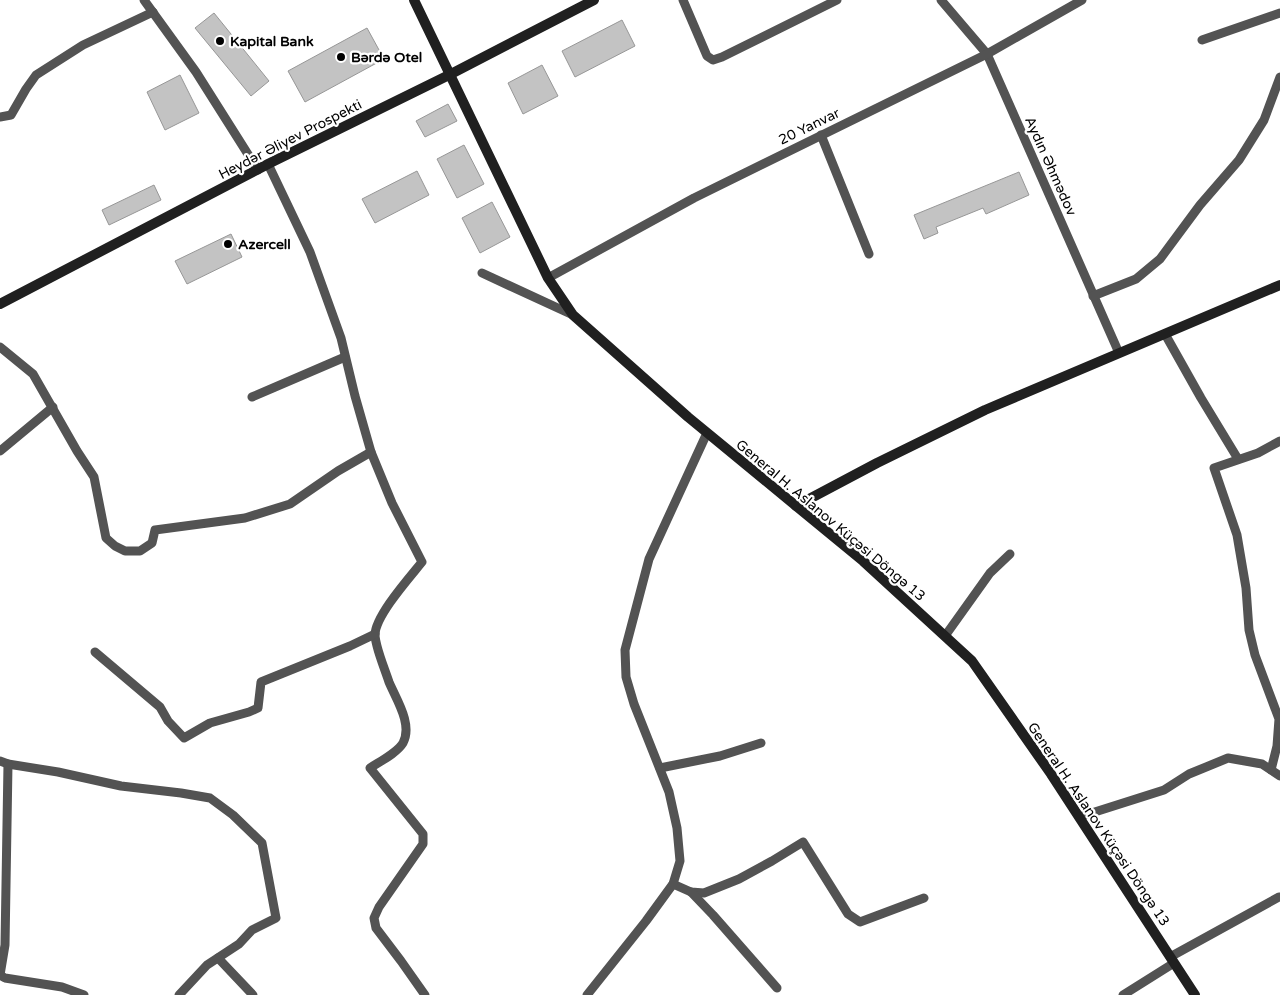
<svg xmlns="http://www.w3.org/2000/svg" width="1280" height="995" viewBox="0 0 1280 995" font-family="'Varela Round',sans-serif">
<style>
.building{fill:#c3c3c3;stroke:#979797}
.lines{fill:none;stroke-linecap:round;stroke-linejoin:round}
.street{stroke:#535353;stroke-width:9}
.secondary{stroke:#202020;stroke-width:10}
.poi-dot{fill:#000;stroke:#fff;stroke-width:2}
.labels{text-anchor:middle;stroke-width:4.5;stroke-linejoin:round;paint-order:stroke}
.poi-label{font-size:14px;font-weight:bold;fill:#000;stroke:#fff;text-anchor:start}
.street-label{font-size:14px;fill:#000;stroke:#fff}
</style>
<rect width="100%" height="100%" fill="#fff"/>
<g class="building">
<polygon points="214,13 269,81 251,96 195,28"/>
<polygon points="622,20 635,46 575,77 562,51"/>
<polygon points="367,28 384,59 305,102 288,71"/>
<polygon points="542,65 558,96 523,114 508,83"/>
<polygon points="180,75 199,113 165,130 147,92"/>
<polygon points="448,104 457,121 425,137 416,121"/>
<polygon points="464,145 484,184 457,198 437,159"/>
<polygon points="417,171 429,195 375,223 362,199"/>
<polygon points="1019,172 1029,195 986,214 983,208 936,227 938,233 924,239 914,215"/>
<polygon points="154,185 161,200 109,225 102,210"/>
<polygon points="492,202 510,237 480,253 462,218"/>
<polygon points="231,234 242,257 187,284 175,261"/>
</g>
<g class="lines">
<g class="street">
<polyline points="144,0 196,72 258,170"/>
<polyline points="683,0 707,56 713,60 722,57 837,0"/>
<polyline points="941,0 987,54 1119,353"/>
<polyline points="1202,40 1280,13"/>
<polyline points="0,117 11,115 26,89 36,75 83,45 153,12"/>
<polyline points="821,135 869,254"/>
<path d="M268,164L310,252L341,338L355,396L371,452L392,503L422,562C410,577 375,616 375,635C375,638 376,642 377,646C380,658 385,670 389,682C396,699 413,724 403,743C397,753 379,762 370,768L423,834V844L379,907L374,918L376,928L401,961L425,995"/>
<polyline points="482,273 573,315"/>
<polyline points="548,278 694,198 987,54 1082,0"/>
<polyline points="1093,296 1136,279 1160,259 1200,205 1239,160 1264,120 1280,77"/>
<polyline points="1165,334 1201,398 1238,459"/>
<polyline points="0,347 33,374 77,451 94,477 106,538 115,546 125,551 140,551 152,543 155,530 245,518 290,504 338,471 371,452"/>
<polyline points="252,397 345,357"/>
<polyline points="0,451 53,407"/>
<polyline points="945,636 990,573 1010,554"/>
<polyline points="95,652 160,707 168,721 184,738 210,723 249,712 258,708 261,682 350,646 375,634"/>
<polyline points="0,761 8,764 58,772 121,786 181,793 210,798 233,815 262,843 276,918 252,930 239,944 207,965 179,995"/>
<polyline points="660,768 720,756 761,743"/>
<polyline points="1271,770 1277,746 1279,719 1255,655 1249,630 1246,588 1237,535 1214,468 1258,453 1280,441"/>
<polyline points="1079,817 1164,790 1189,774 1228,758 1262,764 1280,776"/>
<polyline points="673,884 691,892 704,893 739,879 772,861 803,842 848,914 860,922 924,898"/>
<polyline points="691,892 713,915 777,988"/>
<polyline points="1170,957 1279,897"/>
<polyline points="218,958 253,995"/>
<polyline points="0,975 5,945 8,764"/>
<polyline points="0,975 5,978 62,987 84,995"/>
<polyline points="587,995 646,921 673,884 680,861 677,828 669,792 634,704 626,677 625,650 649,559 707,433"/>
<polyline points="1123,995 1174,963"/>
</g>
<g class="secondary">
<polyline points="414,0 548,278 573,315 688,417 863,561 972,661 1051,774 1195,995"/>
<polyline points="0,304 268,164 449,75 594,0"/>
<polyline points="796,506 877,463 985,410 1280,285"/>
</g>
</g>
<g class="poi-dot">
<circle cx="220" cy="41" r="5"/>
<circle cx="341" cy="57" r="5"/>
<circle cx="228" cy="244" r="5"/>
</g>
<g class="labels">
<g class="poi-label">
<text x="230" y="46">Kapital Bank</text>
<text x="351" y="62">Bərdə Otel</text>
<text x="238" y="249">Azercell</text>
</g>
<g class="street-label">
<text transform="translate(809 126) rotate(-26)" y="5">20 Yanvar</text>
<text transform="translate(290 139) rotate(-27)" y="5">Heydər Əliyev Prospekti</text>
<text transform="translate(1051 166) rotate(66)" y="5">Aydın Əhmədov</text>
<text transform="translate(831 520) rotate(40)" y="5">General H. Aslanov Küçəsi Döngə 13</text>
<text transform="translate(1099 824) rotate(56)" y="5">General H. Aslanov Küçəsi Döngə 13</text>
</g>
</g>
</svg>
